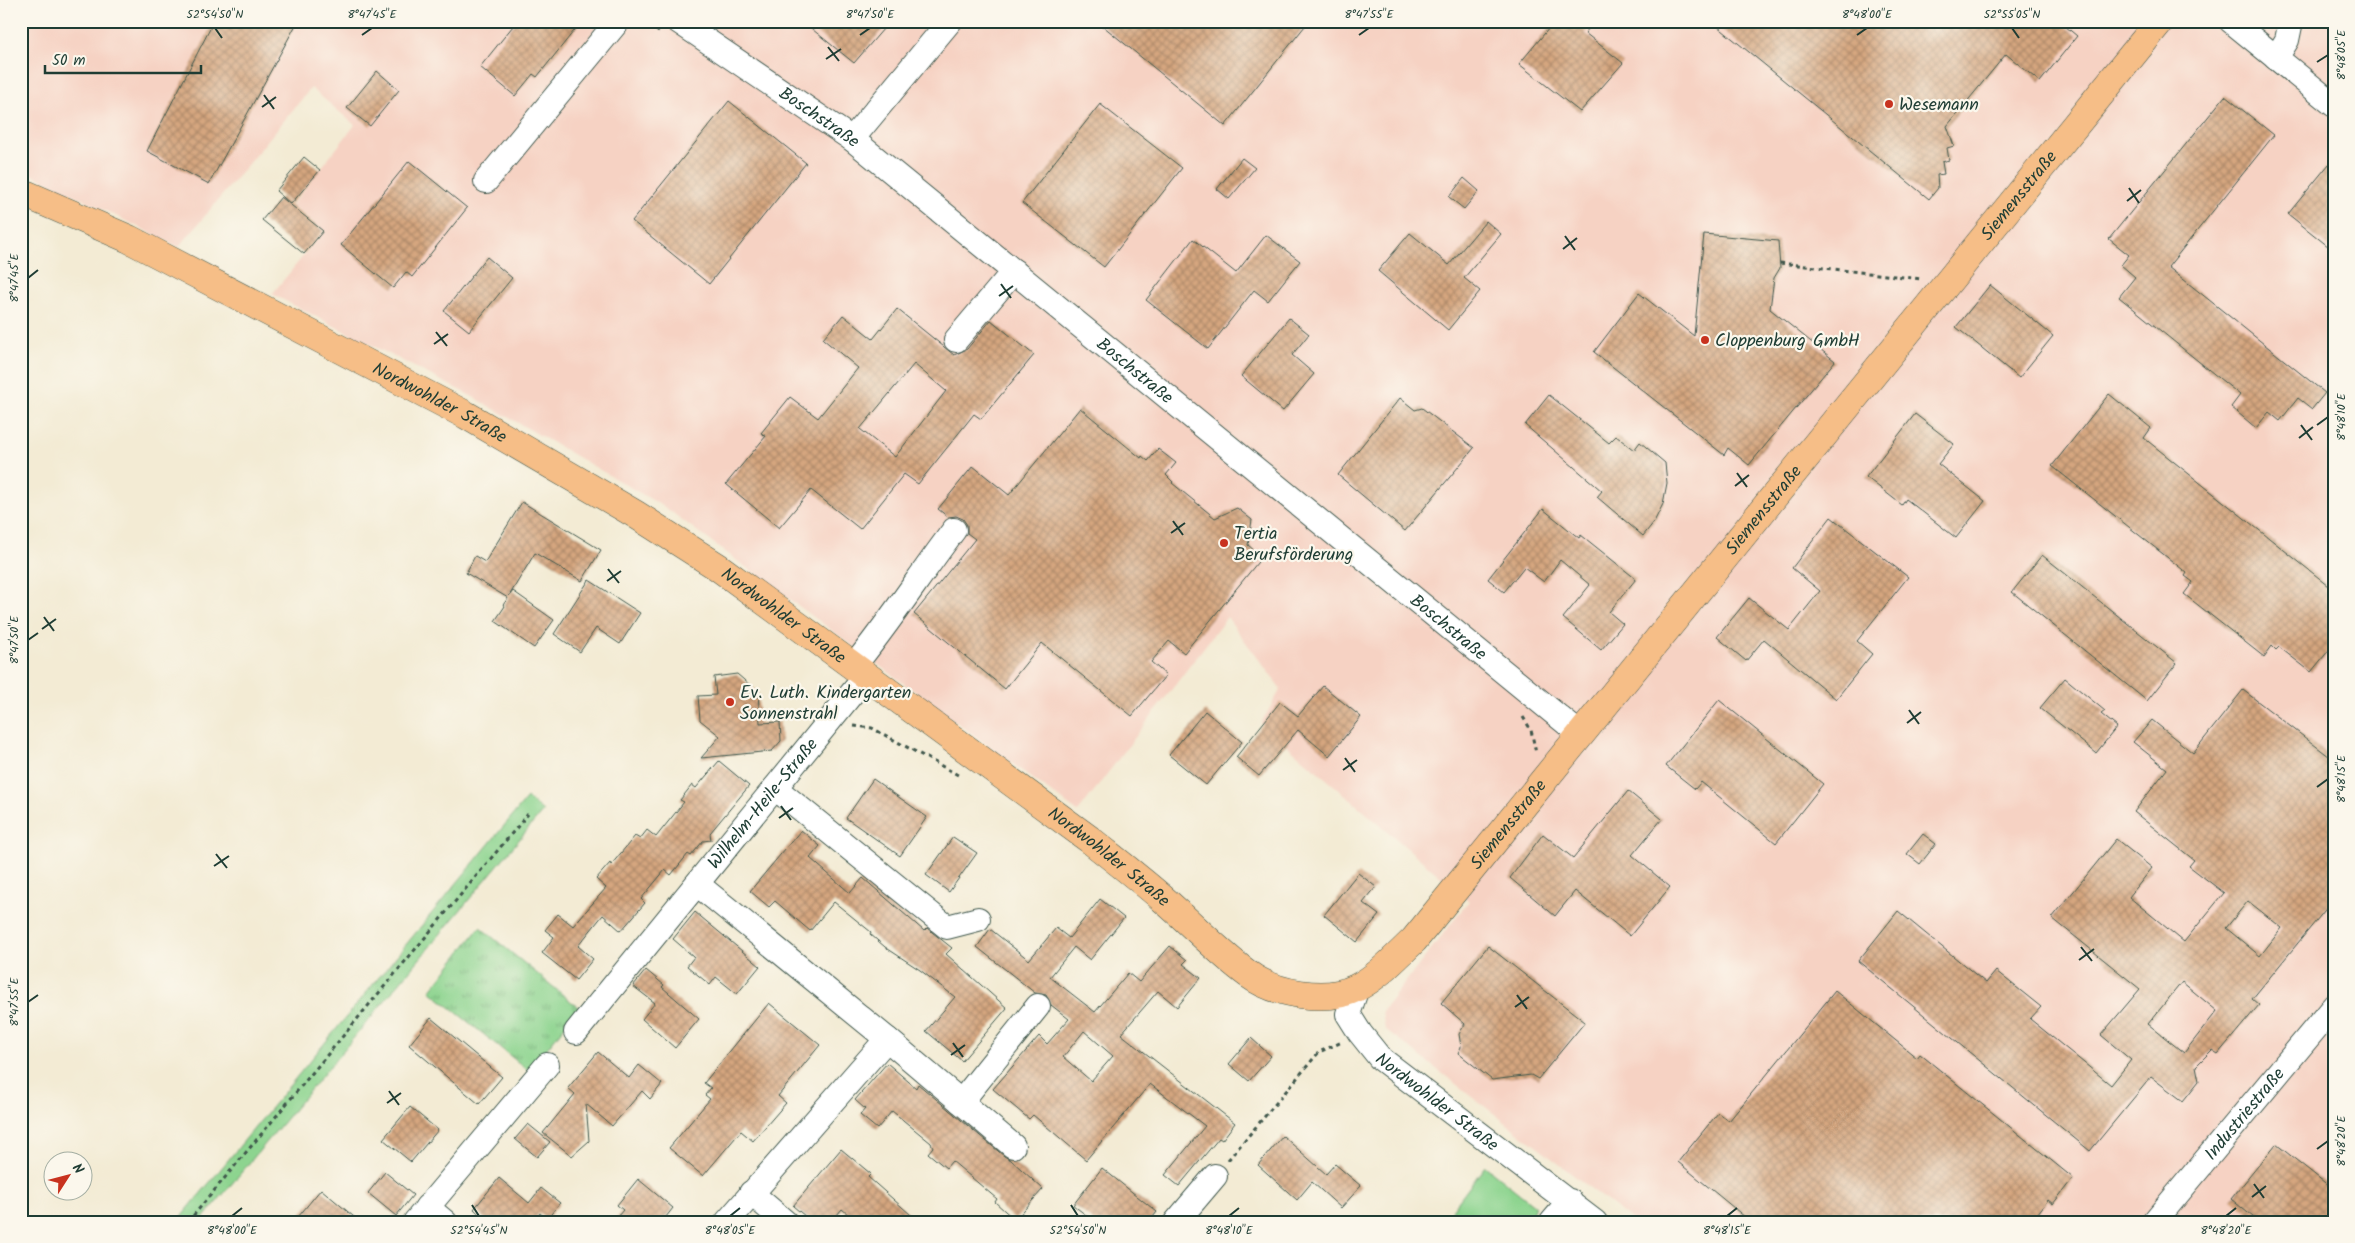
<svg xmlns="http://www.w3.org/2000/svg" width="2355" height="1243" viewBox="0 0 2355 1243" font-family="Kalam,sans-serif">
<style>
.built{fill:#f6d2c3}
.green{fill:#8dd48f;stroke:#568862}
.park{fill:url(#park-tufts);stroke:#568862}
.building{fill:url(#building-cross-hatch);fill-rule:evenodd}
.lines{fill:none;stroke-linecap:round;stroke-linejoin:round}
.minor-casing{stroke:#3f574c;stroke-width:26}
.major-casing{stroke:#3f574c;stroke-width:29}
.path{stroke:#3f574c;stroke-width:3;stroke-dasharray:4 4;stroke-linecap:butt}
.minor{stroke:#fff;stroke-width:24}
.major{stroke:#f6be87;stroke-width:28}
.ticks{fill:none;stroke:#1f3d34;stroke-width:2}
.poi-dot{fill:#c8321e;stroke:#fbf7ec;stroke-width:2}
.labels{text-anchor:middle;stroke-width:4.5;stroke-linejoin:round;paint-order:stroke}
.poi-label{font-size:18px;fill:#1f3d34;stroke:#fbf7ec;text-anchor:start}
.street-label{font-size:18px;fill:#1f3d34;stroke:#fbf7ec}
.neatline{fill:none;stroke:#1f3d34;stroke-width:2}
.ticks-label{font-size:12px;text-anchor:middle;fill:#1f3d34}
</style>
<defs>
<pattern id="park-tufts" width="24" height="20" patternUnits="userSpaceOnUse" patternTransform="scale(1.25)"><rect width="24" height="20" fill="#8dd48f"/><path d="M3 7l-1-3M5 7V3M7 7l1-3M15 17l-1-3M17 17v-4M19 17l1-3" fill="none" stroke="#73ad76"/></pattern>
<pattern id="building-cross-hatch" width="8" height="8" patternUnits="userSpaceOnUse" patternTransform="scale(1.25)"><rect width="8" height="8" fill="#d5a67f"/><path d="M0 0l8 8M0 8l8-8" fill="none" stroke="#ac8869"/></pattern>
</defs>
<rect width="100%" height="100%" fill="#fbf7ec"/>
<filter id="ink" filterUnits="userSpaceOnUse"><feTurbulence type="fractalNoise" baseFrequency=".02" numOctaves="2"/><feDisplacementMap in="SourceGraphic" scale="10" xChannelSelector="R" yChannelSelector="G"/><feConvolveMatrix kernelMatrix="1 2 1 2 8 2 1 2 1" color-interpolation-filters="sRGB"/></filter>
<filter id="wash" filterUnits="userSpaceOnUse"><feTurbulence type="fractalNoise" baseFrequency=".0096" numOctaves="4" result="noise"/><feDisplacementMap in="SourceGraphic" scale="20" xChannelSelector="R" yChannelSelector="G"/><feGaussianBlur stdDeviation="1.12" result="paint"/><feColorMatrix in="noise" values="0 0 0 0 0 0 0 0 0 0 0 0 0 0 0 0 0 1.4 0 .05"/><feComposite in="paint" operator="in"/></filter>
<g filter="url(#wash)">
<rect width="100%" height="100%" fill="#f3ebd4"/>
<polygon class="built" points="21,21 2334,21 2334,1222 1634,1222 1385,1029 1382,1012 1469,901 1261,723 1281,689 1227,617 1078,812 666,508 473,397 272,294 324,231 292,205 355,125 311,88 179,247 21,169"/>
<g class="green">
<polygon points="527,798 543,811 200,1222 177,1222"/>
<polygon points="1485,1166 1535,1206 1529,1222 1443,1222"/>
</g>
<polygon class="park" points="480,927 579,1008 529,1071 430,991"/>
<g id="blocks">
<g class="building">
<polygon points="214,21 298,21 209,184 147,151"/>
<polygon points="517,21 582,21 537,77 533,74 515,96 480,67"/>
<polygon points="802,21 890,21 854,63"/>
<polygon points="1097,21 1309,21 1225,126"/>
<polygon points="1555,21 1595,21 1585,33 1623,63 1580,112 1519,64"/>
<polygon points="1711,21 2059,21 2077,36 2040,82 2006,54 1947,126 1954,146 1947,148 1949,160 1942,162 1944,174 1937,175 1938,188 1929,199"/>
<polygon points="377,71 399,90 370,126 347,108"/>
<polygon points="2225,96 2274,135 2168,267 2325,393 2312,409 2298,398 2280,421 2269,412 2256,428 2231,407 2240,395 2119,297 2135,277 2121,265 2129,255 2109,239"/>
<polygon points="729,101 806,163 709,284 632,221"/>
<polygon points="1100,104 1182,168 1104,267 1022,203"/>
<polygon points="304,157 320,170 291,204 276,191"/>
<polygon points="1242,158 1255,168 1229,199 1217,189"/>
<polygon points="2334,158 2334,251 2288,214"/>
<polygon points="409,161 467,208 412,277 406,272 393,288 341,245"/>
<polygon points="1464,178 1479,191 1464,209 1449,197"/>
<polygon points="281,197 323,231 304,254 262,220"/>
<polygon points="1486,221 1501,234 1464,278 1480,291 1448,330 1378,271 1410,233 1449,265"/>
<polygon points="1704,234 1778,241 1780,268 1774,278 1770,309 1835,361 1749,465 1728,448 1724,455 1594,352 1639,293 1694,336"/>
<polygon points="1266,235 1300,261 1268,301 1254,290 1208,349 1146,300 1193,239 1236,273"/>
<polygon points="487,257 512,278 469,331 444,311"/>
<polygon points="1990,285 2053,336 2019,378 1956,327"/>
<path d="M897,309L954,355L967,349L991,320L1034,355L981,419L974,414L918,484L904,474L860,529L811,490L779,528L726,484L766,436L761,433L790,397L818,418L858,368L823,339L843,315L873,339ZM914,364L946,391L895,457L860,429Z"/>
<polygon points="1289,318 1309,334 1292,355 1314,374 1283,411 1241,376"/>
<polygon points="2109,394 2151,428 2144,438 2334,590 2334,644 2311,672 2279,647 2276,650 2272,646 2264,657 2184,594 2193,582 2185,576 2187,573 2052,466"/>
<polygon points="1549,395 1609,443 1616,436 1634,450 1640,442 1665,463 1667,483 1663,504 1654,522 1643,536 1597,497 1602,491 1525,425"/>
<polygon points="1400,398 1415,410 1422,408 1474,448 1405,531 1338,475"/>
<polygon points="1080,408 1141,458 1142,456 1148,461 1158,449 1176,463 1166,475 1173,482 1172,483 1215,518 1237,508 1252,520 1248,545 1262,557 1184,653 1169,641 1151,662 1166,675 1132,716 1042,643 1005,689 914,614 975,539 967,533 967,525 963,519 956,516 948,517 938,509 973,466 1009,495"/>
<polygon points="1915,414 1954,444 1938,464 1985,501 1956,538 1906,499 1902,505 1866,477"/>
<polygon points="522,502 601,550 582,581 535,553 509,596 513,591 554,620 534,648 495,621 505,606 503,605 508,598 466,573 475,556 485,562"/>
<polygon points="1543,509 1579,538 1581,535 1636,579 1609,612 1623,624 1601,650 1563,618 1590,585 1560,560 1544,582 1524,567 1504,592 1488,579"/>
<polygon points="1831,517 1908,577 1857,641 1872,654 1836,699 1764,639 1746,661 1717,637 1749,598 1789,630 1820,591 1792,568"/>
<polygon points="2042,555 2177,663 2147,701 2012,592"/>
<polygon points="589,580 640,613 620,644 596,628 580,652 554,634"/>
<polygon points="737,674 758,692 760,723 780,722 781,741 772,751 701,758 720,736 700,720 698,696 716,695 714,677"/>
<polygon points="2065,678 2105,711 2101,714 2117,727 2096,753 2040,708"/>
<polygon points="1323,686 1361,717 1329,756 1298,730 1259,776 1236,757 1280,702 1298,716"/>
<path d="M2243,690L2334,760V899L2252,999L2259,1005L2218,1054L2212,1050L2196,1066L2199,1081L2183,1101L2151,1077L2090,1151L1858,961L1898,911L1986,983L1996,971L2041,1007L2030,1019L2111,1085L2131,1060L2101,1035L2140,989L2052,918L2116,839L2152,868L2129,897L2184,942L2224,893L2189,866L2194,860L2134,812L2167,769L2133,742L2152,720L2193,753ZM2248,901L2282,928L2260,956L2226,928ZM2182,982L2217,1011L2184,1053L2148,1024Z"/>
<polygon points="1719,700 1823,784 1776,843 1701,782 1695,789 1666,766"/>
<polygon points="1205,711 1242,742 1206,785 1169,755"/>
<polygon points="719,761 749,786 710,833 711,840 703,841 691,856 688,854 671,875 665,870 641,899 645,903 621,931 603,915 578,946 593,959 576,980 542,953 554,937 545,930 558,914 573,926 606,888 596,879 610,863 611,865 635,836 640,839 647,830 656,837 684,802 680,800 692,785 696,788"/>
<polygon points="873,779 927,817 900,856 846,818"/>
<polygon points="1628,791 1662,819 1632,855 1670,887 1630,936 1575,891 1555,916 1510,878 1543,834 1573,858"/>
<polygon points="801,830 820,846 810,858 850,893 863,878 924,931 927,928 952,948 946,954 1007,1008 962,1061 926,1031 955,997 920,970 885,947 870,934 871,932 834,902 810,931 775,901 769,907 750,891"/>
<polygon points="1923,834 1936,844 1920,864 1907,854"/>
<polygon points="953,837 977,853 949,892 926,875"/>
<polygon points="1358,873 1376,887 1363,903 1379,915 1357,942 1324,915"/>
<path d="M1100,899L1124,918L1090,960L1074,947L1050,977L1095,1012L1128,973L1139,982L1170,946L1187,960L1183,964L1201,978L1177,1007L1158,991L1121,1034L1235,1123L1222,1140L1219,1138L1179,1186L1165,1175L1205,1126L1150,1084L1086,1160L1033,1115L1029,1119L993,1089L1039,1036L1047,1044L1069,1019L1051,1005L1046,995L1035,993L977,947L990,929L1029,960L1056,928L1069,938ZM1084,1031L1113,1056L1091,1081L1063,1057Z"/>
<polygon points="695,912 760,966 737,994 716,977 710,985 687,966 694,957 673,939"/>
<polygon points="1488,946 1585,1022 1538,1079 1531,1075 1492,1080 1458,1053 1461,1047 1459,1034 1465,1024 1441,1003"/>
<polygon points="646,970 664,985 662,987 699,1019 675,1048 642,1019 655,1003 633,986"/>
<polygon points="1835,991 1917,1058 1920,1054 2073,1178 2053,1204 2048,1200 2031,1222 1751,1222 1678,1162 1718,1113 1729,1121"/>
<polygon points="769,1003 820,1045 778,1096 786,1103 753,1141 741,1131 703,1176 669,1148 710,1099 705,1095 711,1088 704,1083"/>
<polygon points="431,1018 502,1077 479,1104 409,1045"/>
<polygon points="1251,1038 1271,1056 1249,1081 1229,1064"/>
<polygon points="598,1052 629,1078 639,1065 662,1084 650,1099 642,1091 612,1126 586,1104 589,1141 572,1156 543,1133 575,1094 568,1088"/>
<polygon points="887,1063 916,1088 918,1084 924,1089 1004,1156 1011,1160 1043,1189 1015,1220 995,1202 997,1199 952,1161 946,1168 928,1153 933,1147 931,1143 892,1111 877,1129 860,1115 865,1109 855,1100"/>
<polygon points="410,1107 438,1130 411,1162 383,1139"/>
<polygon points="528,1124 550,1142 537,1157 515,1139"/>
<polygon points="1283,1136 1326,1174 1335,1164 1361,1186 1341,1208 1312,1182 1297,1200 1258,1165"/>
<polygon points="2276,1144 2334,1190 2334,1222 2259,1222 2231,1199"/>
<polygon points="841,1149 871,1174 868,1177 919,1222 857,1222 842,1209 831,1222 812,1222 793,1206"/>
<polygon points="1102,1168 1157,1212 1149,1222 1095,1222 1073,1205"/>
<polygon points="385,1172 413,1195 396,1216 368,1193"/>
<polygon points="499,1178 529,1203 541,1188 560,1203 547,1219 540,1213 532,1222 488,1222 474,1209"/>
<polygon points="638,1179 673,1208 662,1222 613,1222 623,1210 617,1205"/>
<polygon points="321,1189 360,1222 294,1222"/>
</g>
</g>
</g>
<g filter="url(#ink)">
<use href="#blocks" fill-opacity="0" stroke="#3f574c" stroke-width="1"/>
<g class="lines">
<g class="minor-casing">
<g id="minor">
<path id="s1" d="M678,21L852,139L1581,735"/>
<polyline points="2231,21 2334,105"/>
<polyline points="2276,58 2287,40 2291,21"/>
<polyline points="852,139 950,21"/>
<polyline points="486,181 618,21"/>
<polyline points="956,340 1014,271"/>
<path d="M853,667C889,623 920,575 954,530"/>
<polyline points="775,788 947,927 978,919"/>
<polyline points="697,884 887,1039 727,1222"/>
<path id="s2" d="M1357,988L1348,1014L1360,1033L1380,1058L1595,1222"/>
<path id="s3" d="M576,1032L866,676"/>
<polyline points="887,1039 1013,1146"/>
<polyline points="961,1102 1038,1006"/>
<polyline points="751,1193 785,1222"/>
<polyline points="427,1207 445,1222"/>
<polyline points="415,1222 547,1065"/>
<polyline points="1176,1222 1215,1176"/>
<polyline points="1552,1222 1570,1201"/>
<path id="s4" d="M2154,1222L2334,1006"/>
</g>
</g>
<g class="major-casing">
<g id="major">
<path id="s5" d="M21,192L129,239L466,415L635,514L718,567L1089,839C1114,859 1139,878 1163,899C1191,923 1218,952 1248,974C1275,994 1326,1003 1356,988C1378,977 1397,956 1414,940L2160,21"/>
</g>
</g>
<g class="path">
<polyline points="643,21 659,32"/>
<polyline points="1780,263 1921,279"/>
<polyline points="1523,717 1531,730 1536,753"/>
<polyline points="854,726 872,728 958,775"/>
<polyline points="1228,1160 1319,1052 1342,1042"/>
<polyline points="188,1222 528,814"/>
</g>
<use href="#minor" class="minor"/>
<use href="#major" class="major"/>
</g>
</g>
<path class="ticks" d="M215,28L222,38M2012,28L2019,38M362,35L372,28M860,35L870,28M1359,35L1369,28M1857,35L1867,28M828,47L839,61M826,59L841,49M2317,62L2328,55M264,95L274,109M262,107L276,97M2129,188L2139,203M2127,201L2141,190M1565,236L1575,250M1563,249L1577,238M28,278L38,270M1001,284L1011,298M999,296L1013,286M436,332L447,346M434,344L448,334M2301,425L2312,440M2317,425L2328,417M2299,438L2313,427M1737,473L1747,487M1735,486L1749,475M1173,521L1183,535M1171,533L1185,523M608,569L619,583M607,581L621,571M44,617L54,631M42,629L56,619M28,640L38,633M1909,710L1919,724M1907,723L1921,712M1345,758L1355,772M1343,770L1357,760M2317,787L2328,779M781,806L791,820M779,818L793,808M216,854L227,868M214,866L229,856M2081,947L2092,961M2079,960L2094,949M1517,995L1527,1009M28,1002L38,995M1515,1007L1529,997M953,1043L963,1057M951,1055L965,1045M389,1091L399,1105M387,1103L401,1093M2317,1149L2328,1141M2254,1184L2264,1198M2252,1197L2266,1186M472,1205L479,1216M1071,1205L1078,1216M232,1216L242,1208M730,1216L740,1208M1229,1216L1239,1208M1727,1216L1737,1208M2226,1216L2236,1208"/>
<g class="poi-dot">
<circle cx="1889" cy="104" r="5"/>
<circle cx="1705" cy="340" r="5"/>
<circle cx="1224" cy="543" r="5"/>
<circle cx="730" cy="702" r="5"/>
</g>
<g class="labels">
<g class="poi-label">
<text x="1899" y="110">Wesemann</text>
<text x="1715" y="346">Cloppenburg GmbH</text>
<text x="1234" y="539">Tertia<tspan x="1234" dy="21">Berufsförderung</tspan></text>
<text x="740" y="698">Ev. Luth. Kindergarten<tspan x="740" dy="21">Sonnenstrahl</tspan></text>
</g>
<g class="street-label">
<text dy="6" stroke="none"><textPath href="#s1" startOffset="171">Boschstraße</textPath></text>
<text dy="6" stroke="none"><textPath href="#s5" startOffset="2609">Siemensstraße</textPath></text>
<text dy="6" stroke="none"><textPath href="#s1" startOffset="576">Boschstraße</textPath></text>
<text dy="6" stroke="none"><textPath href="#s5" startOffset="469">Nordwohlder Straße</textPath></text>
<text dy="6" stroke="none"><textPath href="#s5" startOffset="2204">Siemensstraße</textPath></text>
<text dy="6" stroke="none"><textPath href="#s5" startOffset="874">Nordwohlder Straße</textPath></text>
<text dy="6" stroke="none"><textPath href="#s1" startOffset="981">Boschstraße</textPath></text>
<text dy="6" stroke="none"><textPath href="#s3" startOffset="295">Wilhelm-Heile-Straße</textPath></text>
<text dy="6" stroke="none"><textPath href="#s5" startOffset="1799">Siemensstraße</textPath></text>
<text dy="6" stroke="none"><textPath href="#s5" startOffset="1279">Nordwohlder Straße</textPath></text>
<text dy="6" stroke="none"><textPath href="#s2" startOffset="154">Nordwohlder Straße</textPath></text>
<text dy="6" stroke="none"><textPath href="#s4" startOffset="141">Industriestraße</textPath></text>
</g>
</g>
<rect width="2355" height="1243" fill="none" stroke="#fbf7ec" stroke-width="55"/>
<g transform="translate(68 1176) rotate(54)"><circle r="24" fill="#fbf7ec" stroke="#a3ada2"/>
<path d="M0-4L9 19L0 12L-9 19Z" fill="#c8321e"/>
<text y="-8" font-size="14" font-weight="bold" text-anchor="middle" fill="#1f3d34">N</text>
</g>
<path d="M45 65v8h156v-8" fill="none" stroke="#1f3d34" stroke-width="2.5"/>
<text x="52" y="65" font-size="15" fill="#1f3d34" stroke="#fbf7ec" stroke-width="4" paint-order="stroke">50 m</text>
<rect x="28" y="28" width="2300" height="1188" class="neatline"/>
<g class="ticks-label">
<text x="215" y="18">52°54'50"N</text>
<text x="372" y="18">8°47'45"E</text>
<text x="870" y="18">8°47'50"E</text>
<text x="1369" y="18">8°47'55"E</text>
<text x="1867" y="18">8°48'00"E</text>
<text x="2012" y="18">52°55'05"N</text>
<text transform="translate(2341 55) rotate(-90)" y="4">8°48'05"E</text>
<text transform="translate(14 278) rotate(-90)" y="4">8°47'45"E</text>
<text transform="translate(2341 417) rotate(-90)" y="4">8°48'10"E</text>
<text transform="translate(14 640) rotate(-90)" y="4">8°47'50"E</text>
<text transform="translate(2341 779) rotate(-90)" y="4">8°48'15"E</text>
<text transform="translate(14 1002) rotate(-90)" y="4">8°47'55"E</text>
<text transform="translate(2341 1141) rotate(-90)" y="4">8°48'20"E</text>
<text x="232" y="1234">8°48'00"E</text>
<text x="479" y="1234">52°54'45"N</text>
<text x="730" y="1234">8°48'05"E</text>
<text x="1078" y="1234">52°54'50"N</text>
<text x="1229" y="1234">8°48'10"E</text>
<text x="1727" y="1234">8°48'15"E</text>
<text x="2226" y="1234">8°48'20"E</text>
</g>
</svg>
